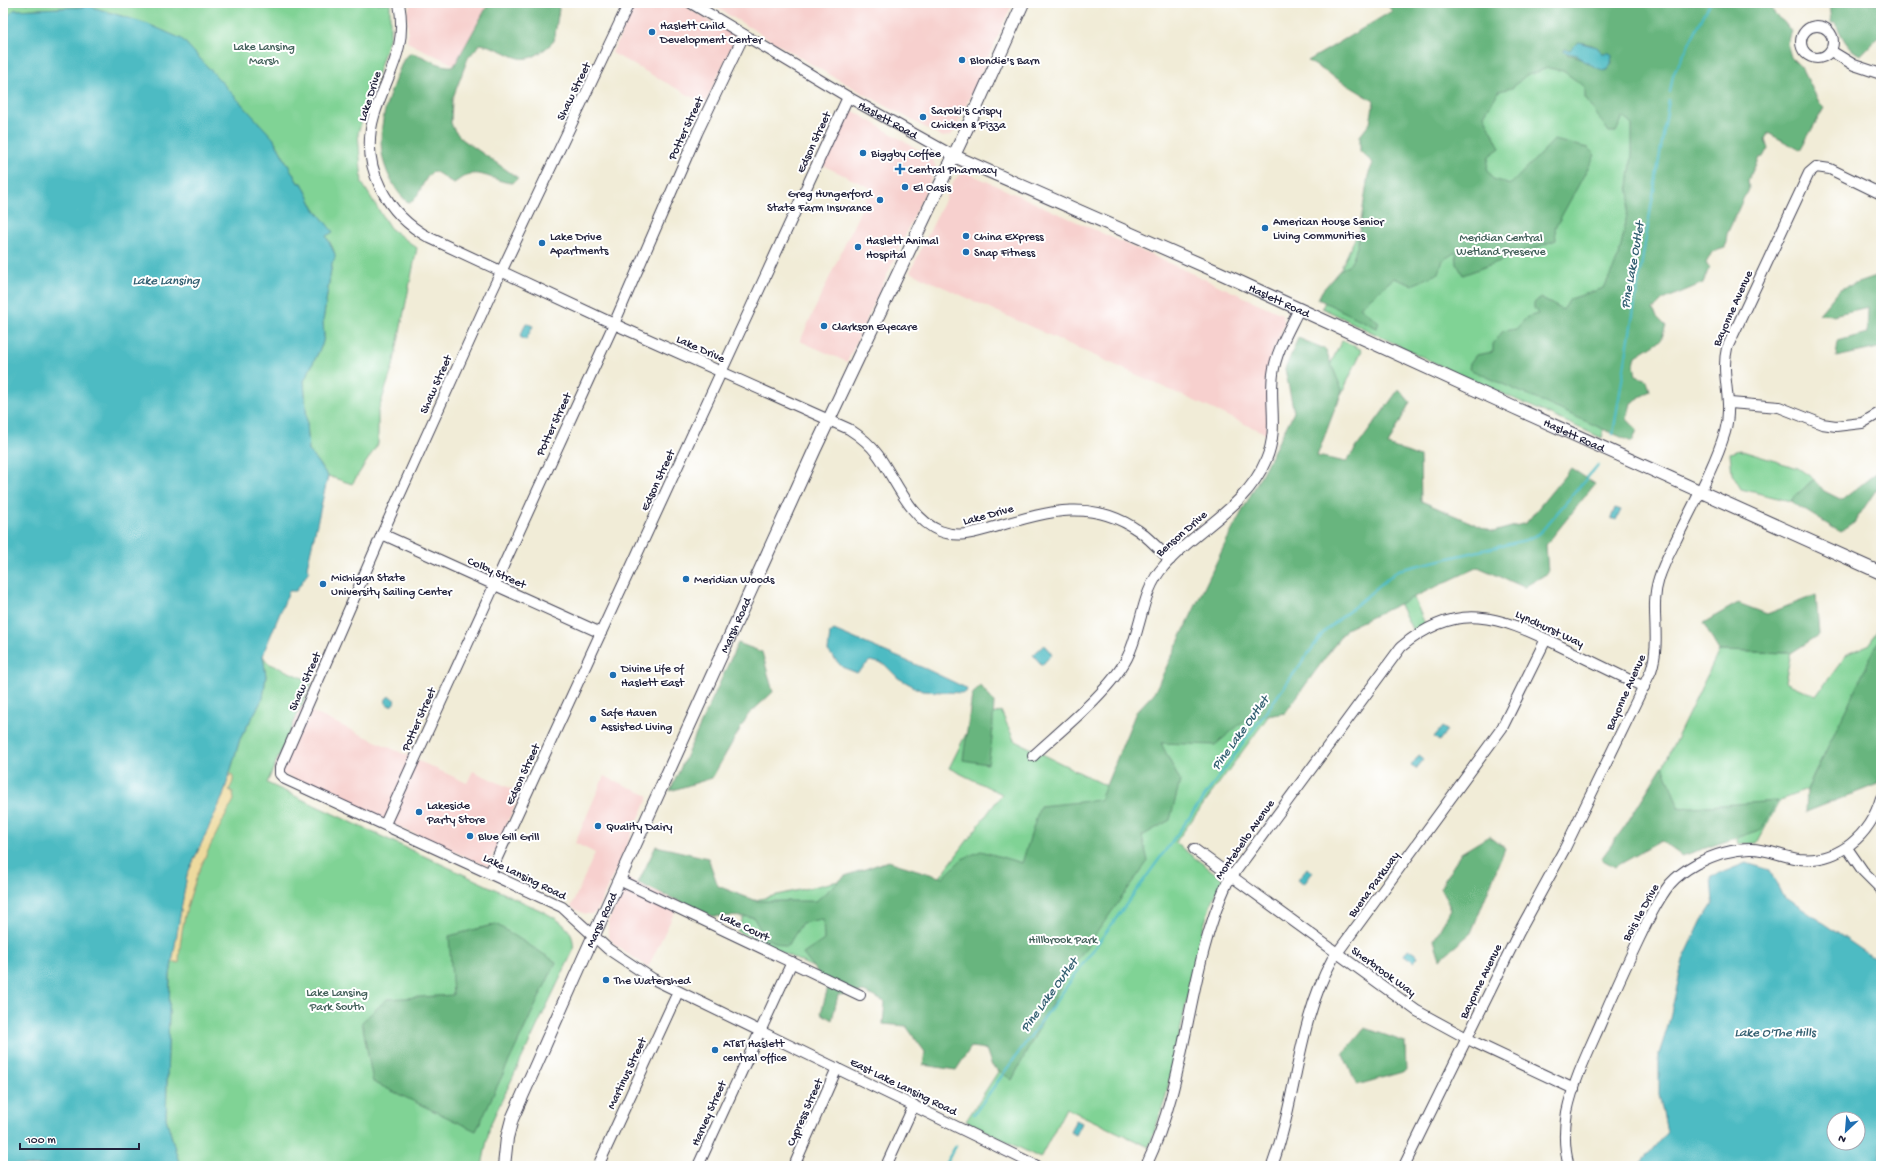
<svg xmlns="http://www.w3.org/2000/svg" width="1884" height="1169" viewBox="0 0 1884 1169" font-family="'Gochi Hand',sans-serif">
<style>
.built{fill:#f7d0ce}
.green{fill:#80d395;stroke:#517a68}
.forest{fill:#68b57e;stroke:#456c5c;fill-rule:evenodd}
.sand{fill:#eeda9e;stroke:#887e6c}
.water{fill:#4dbbc3;stroke:#386e7f;fill-rule:evenodd}
.lines{fill:none;stroke-linecap:round;stroke-linejoin:round}
.stream{stroke:#4dbbc3;stroke-width:2.5}
.minor-casing{stroke:#414052;stroke-width:12}
.major-casing{stroke:#414052;stroke-width:14}
.minor{stroke:#fff;stroke-width:10}
.major{stroke:#fff;stroke-width:12}
.poi-dot{fill:#1f6fb2;stroke:#fff;stroke-width:1.5}
.labels{text-anchor:middle;stroke-width:4;stroke-linejoin:round;paint-order:stroke}
.poi-label{font-size:12px;fill:#22223b;stroke:#fff;text-anchor:start}
.park-label{font-size:12px;fill:#43605a;stroke:#fff}
.street-label{font-size:12px;fill:#22223b;stroke:#fff}
.water-label{font-size:13px;font-style:italic;fill:#335f71;stroke:#fff}
</style>
<rect width="100%" height="100%" fill="#fff"/>
<filter id="ink" filterUnits="userSpaceOnUse"><feTurbulence type="fractalNoise" baseFrequency=".025" numOctaves="2"/><feDisplacementMap in="SourceGraphic" scale="8" xChannelSelector="R" yChannelSelector="G"/><feConvolveMatrix kernelMatrix="1 2 1 2 8 2 1 2 1" color-interpolation-filters="sRGB"/></filter>
<filter id="wash" filterUnits="userSpaceOnUse"><feTurbulence type="fractalNoise" baseFrequency=".012" numOctaves="4" result="noise"/><feDisplacementMap in="SourceGraphic" scale="16" xChannelSelector="R" yChannelSelector="G"/><feGaussianBlur stdDeviation="0.9" result="paint"/><feColorMatrix in="noise" values="0 0 0 0 0 0 0 0 0 0 0 0 0 0 0 0 0 1.4 0 .05"/><feComposite in="paint" operator="in"/></filter>
<g filter="url(#wash)">
<rect width="100%" height="100%" fill="#f1ecd7"/>
<g class="built">
<polygon points="411,3 531,3 473,32 457,66 407,42 408,29 407,13"/>
<polygon points="636,3 680,3 736,37 705,104 612,53"/>
<polygon points="720,3 1013,3 954,132 949,136 942,137 816,67 717,8"/>
<polygon points="847,107 932,158 936,168 847,362 800,341 871,188 820,164"/>
<polygon points="968,173 1282,314 1285,323 1272,354 1268,371 1267,434 910,272 955,179 961,174"/>
<polygon points="301,707 467,783 473,771 521,793 488,867 273,770"/>
<polygon points="604,776 649,796 597,911 592,914 585,914 571,907 595,853 575,843"/>
<polygon points="628,879 679,903 648,967 615,945 608,936 608,922"/>
</g>
<g class="green">
<polygon points="3,3 84,3 84,7 14,10 3,21"/>
<path d="M91,3H390V36L358,133L362,183L390,228L417,248L393,366L378,412V444L352,484L328,476L309,451L304,381L322,345L324,337L323,321L332,263C338,253 331,245 326,236L332,232L314,208L302,183H298L273,138L264,129L148,24L91,7Z"/>
<polygon points="1467,3 1665,80 1602,438 1443,367 1322,308"/>
<polygon points="1342,340 1362,350 1312,458 1402,570 1425,624 1413,631 1388,581 1339,620 1175,843 1223,879 1211,904 1203,928 1165,1100 1149,1147 1066,1108 1040,1158 966,1121 1005,1061 988,1051 737,931 751,901 878,872 920,904 1002,794 949,768 972,722 1001,711 1014,740 1125,795"/>
<polygon points="1739,450 1798,468 1814,479 1790,501 1741,489 1732,474 1730,453"/>
<polygon points="1881,619 1881,774 1878,784 1822,758 1807,790 1780,800 1757,843 1738,844 1726,805 1679,808 1644,806 1719,651 1791,653 1785,682 1816,696 1847,654 1870,644"/>
<path d="M263,656L268,663L312,682L267,783L542,911C559,920 576,929 573,951L490,1125L482,1166H180L166,1118L170,975L187,875L223,796L240,739L263,698L266,676Z"/>
</g>
<g class="forest">
<path d="M489,3H557L559,9L554,41C519,75 516,50 480,44L468,58L452,100L451,123L454,130L462,139L518,178L513,183C499,183 485,172 471,174C466,174 459,180 454,183C446,180 440,173 433,171C423,179 421,192 413,201L408,202C400,196 396,189 391,180C369,139 388,97 404,58L411,53C425,55 438,68 454,66Z"/>
<path d="M1386,3H1770L1775,15L1784,22L1791,31L1787,43L1791,57L1802,68L1819,102L1824,108L1800,150L1768,133L1765,139L1768,148L1763,157L1759,158L1748,180C1749,188 1750,191 1744,197L1727,234L1725,248L1712,252L1706,263L1709,268L1703,283L1663,300L1653,310L1657,317L1666,326L1661,340L1636,356L1634,365L1636,376L1647,380L1650,391L1631,403L1627,419L1637,430L1632,442L1469,369L1470,363L1476,355L1493,352V344L1503,331L1516,329L1527,317L1538,314L1534,308V303L1540,298L1563,310L1570,299L1604,288L1619,256L1630,199L1628,186L1632,155V125L1623,117L1616,132H1609L1585,98V87L1563,71L1548,68L1525,76L1512,88L1499,91L1484,115L1500,148L1489,156L1487,168L1493,179L1511,184L1554,140L1588,148L1595,155L1555,228L1556,240L1463,275L1457,264L1456,252L1443,260L1439,273L1412,285L1394,278L1360,307L1379,322L1377,328L1318,299L1322,291L1339,271L1351,263L1357,247L1368,176L1373,163L1360,151V136L1370,123L1374,101L1308,61L1392,11ZM1578,42L1592,45L1602,53H1605L1611,58L1612,63L1608,69C1592,69 1583,55 1568,55L1565,50H1570Z"/>
<path d="M1829,3H1881V38H1877L1861,55C1847,50 1842,35 1835,23H1831Z"/>
<polygon points="1881,275 1881,345 1878,348 1836,357 1838,341 1867,333 1868,307 1833,315 1819,314 1840,289"/>
<polygon points="1298,338 1325,349 1342,390 1317,456 1346,462 1399,389 1410,402 1388,445 1420,457 1421,501 1493,532 1526,523 1571,468 1595,484 1546,545 1548,573 1524,587 1478,567 1346,629 1285,713 1245,720 1215,745 1161,743 1180,781 1170,820 1142,836 1148,861 1067,974 1012,1080 992,1066 986,1049 971,1047 956,1070 923,1065 925,1052 906,1026 883,1024 885,1002 864,992 838,995 832,1020 821,1013 828,987 803,954 824,940 823,919 802,923 787,947 765,938 753,917 712,916 638,883 656,846 708,858 718,886 756,901 816,901 845,876 888,861 943,878 962,859 981,851 1022,863 1040,806 1100,800 1136,712 1154,693 1226,542 1294,412 1285,369"/>
<polygon points="1881,472 1881,493 1876,490 1854,523 1840,532 1790,501 1814,479 1824,491 1842,500 1876,473"/>
<polygon points="1816,595 1819,635 1791,653 1719,651 1703,623 1738,603 1767,614"/>
<polygon points="1881,627 1881,766 1878,784 1806,812 1807,790 1879,640"/>
<polygon points="738,643 762,652 773,692 748,715 712,778 670,791"/>
<polygon points="980,685 994,702 992,739 988,764 963,760 972,695"/>
<polygon points="1663,765 1679,808 1777,801 1762,829 1682,856 1661,841 1615,867 1601,859 1625,826"/>
<polygon points="1489,836 1505,848 1471,933 1440,959 1434,940 1451,909 1440,888 1461,853"/>
<polygon points="496,924 556,962 476,1131 373,1082 362,1022 387,999 453,995 449,936"/>
<polygon points="1365,1028 1405,1042 1406,1071 1357,1085 1343,1054"/>
</g>
<path class="sand" d="M230,773C236,778 232,784 229,790L233,792L234,800C205,854 181,900 179,963L172,961L187,875L223,796Z"/>
<g class="water">
<polygon points="84,3 91,3 92,7 148,24 182,39 273,138 298,183 302,183 314,208 333,232 326,236 335,254 335,258 332,263 323,321 324,337 322,345 304,381 309,451 328,476 307,567 309,571 296,591 289,591 266,647 263,656 266,676 263,698 240,739 223,796 187,875 170,975 166,1118 180,1166 3,1166 3,21 14,10 84,7"/>
<polygon points="1578,42 1597,47 1602,53 1610,53 1612,55 1611,64 1608,69 1604,71 1583,61 1578,55 1563,52 1564,49 1570,50"/>
<polygon points="526,323 533,326 526,340 520,337"/>
<polygon points="1615,508 1621,510 1616,520 1611,518"/>
<polygon points="834,630 926,669 966,688 967,691 964,693 922,691 898,678 884,664 870,661 857,673 842,667 828,651 830,633"/>
<polygon points="1044,645 1052,654 1042,665 1033,655"/>
<circle cx="390" cy="701" r="4.5"/>
<polygon points="1442,727 1447,730 1439,741 1434,737"/>
<polygon points="1419,755 1424,759 1416,769 1411,766"/>
<path d="M1746,863L1770,870L1782,895L1881,963V1166H1638L1667,1132L1659,1094V1054L1668,1026L1683,960L1702,920L1713,903L1711,877ZM1834,1119H1858V1143H1834Z"/>
<polygon points="1307,868 1313,872 1304,884 1298,879"/>
<polygon points="1408,949 1418,956 1414,962 1404,955"/>
<polygon points="1076,1120 1082,1123 1076,1135 1070,1132"/>
</g>
<g class="lines">
<g class="stream">
<polyline points="1670,92 1673,75 1710,3"/>
<polyline points="1613,434 1669,100"/>
<polyline points="974,1114 1324,632 1398,570 1526,540 1539,534 1598,465"/>
<polyline points="944,1166 956,1146"/>
</g>
</g>
</g>
<g filter="url(#ink)">
<g class="lines">
<g class="minor-casing">
<g id="minor">
<path d="M399,3C408,51 387,73 374,116C359,166 387,215 430,238L614,324L849,429C860,436 870,444 878,455C896,480 910,519 940,531C958,538 973,533 991,528C1043,513 1090,496 1139,531C1150,539 1160,550 1170,560"/>
<polyline points="629,3 492,291 382,534 280,768 280,774 285,779 562,907 608,949 653,979 1037,1166"/>
<path id="s1" d="M691,3L848,97L954,156"/>
<circle cx="1817" cy="42" r="16"/>
<polyline points="1831,51 1854,65 1881,74"/>
<polyline points="1730,403 1779,407 1822,424 1836,426 1862,423 1881,412"/>
<polyline points="382,534 601,633"/>
<path d="M1033,756C1061,730 1110,691 1127,658C1142,629 1141,591 1164,566C1196,529 1246,508 1266,460C1279,430 1269,404 1273,374C1276,351 1289,330 1299,309"/>
<polyline points="385,824 614,324 697,133 744,35"/>
<polyline points="1847,848 1863,871 1881,889"/>
<polyline points="1194,849 1417,1011 1474,1042 1574,1089"/>
<polyline points="490,873 848,97"/>
<polyline points="619,880 860,995"/>
<polyline points="598,1166 678,992"/>
<polyline points="698,1166 792,962"/>
<polyline points="794,1166 837,1068"/>
<polyline points="886,1166 914,1105"/>
<path d="M1146,1166C1189,1077 1186,973 1227,883L1401,647C1457,600 1499,616 1558,645C1587,659 1615,673 1644,687"/>
<path d="M1272,1166C1297,1098 1297,1024 1332,960L1502,728L1546,639"/>
<path d="M1404,1166L1519,932L1565,848L1651,671C1662,638 1649,609 1659,578C1663,565 1670,552 1676,540C1692,507 1715,466 1725,432C1734,400 1720,377 1727,348L1809,173L1816,167L1830,169L1881,194"/>
<path d="M1569,1166C1564,1149 1564,1130 1567,1112C1573,1083 1587,1054 1599,1027C1611,999 1623,972 1636,945C1646,924 1656,902 1670,884C1677,876 1687,869 1696,864C1713,855 1732,849 1751,849C1768,849 1783,857 1799,859C1839,863 1870,835 1881,798"/>
</g>
</g>
<g class="major-casing">
<g id="major">
<path id="s2" d="M954,156L1218,272L1515,408L1881,573"/>
<path id="s3" d="M504,1166L507,1138L512,1119L584,957L815,449L967,128L1023,3"/>
</g>
</g>
<use href="#minor" class="minor"/>
<use href="#major" class="major"/>
</g>
</g>
<g class="poi-dot">
<circle cx="652" cy="32" r="4"/>
<circle cx="962" cy="60" r="4"/>
<circle cx="923" cy="117" r="4"/>
<circle cx="863" cy="153" r="4"/>
<path d="M898 163h4v4h4v4h-4v4h-4v-4h-4v-4h4z"/>
<circle cx="905" cy="187" r="4"/>
<circle cx="880" cy="200" r="4"/>
<circle cx="1265" cy="228" r="4"/>
<circle cx="966" cy="236" r="4"/>
<circle cx="542" cy="243" r="4"/>
<circle cx="858" cy="247" r="4"/>
<circle cx="966" cy="252" r="4"/>
<circle cx="824" cy="326" r="4"/>
<circle cx="686" cy="579" r="4"/>
<circle cx="323" cy="584" r="4"/>
<circle cx="613" cy="675" r="4"/>
<circle cx="593" cy="719" r="4"/>
<circle cx="419" cy="812" r="4"/>
<circle cx="598" cy="826" r="4"/>
<circle cx="470" cy="836" r="4"/>
<circle cx="606" cy="980" r="4"/>
<circle cx="715" cy="1050" r="4"/>
</g>
<g class="labels">
<g class="poi-label">
<text x="660" y="29">Haslett Child<tspan x="660" dy="14">Development Center</tspan></text>
<text x="970" y="64">Blondie's Barn</text>
<text x="931" y="114">Saroki's Crispy<tspan x="931" dy="14">Chicken &amp; Pizza</tspan></text>
<text x="871" y="157">Biggby Coffee</text>
<text x="908" y="173">Central Pharmacy</text>
<text x="913" y="191">El Oasis</text>
<text x="872" y="197" text-anchor="end">Greg Hungerford<tspan x="872" dy="14">State Farm Insurance</tspan></text>
<text x="1273" y="225">American House Senior<tspan x="1273" dy="14">Living Communities</tspan></text>
<text x="550" y="240">Lake Drive<tspan x="550" dy="14">Apartments</tspan></text>
<text x="974" y="240">China Express</text>
<text x="866" y="244">Haslett Animal<tspan x="866" dy="14">Hospital</tspan></text>
<text x="974" y="256">Snap Fitness</text>
<text x="832" y="330">Clarkson Eyecare</text>
<text x="331" y="581">Michigan State<tspan x="331" dy="14">University Sailing Center</tspan></text>
<text x="694" y="583">Meridian Woods</text>
<text x="621" y="672">Divine Life of<tspan x="621" dy="14">Haslett East</tspan></text>
<text x="601" y="716">Safe Haven<tspan x="601" dy="14">Assisted Living</tspan></text>
<text x="427" y="809">Lakeside<tspan x="427" dy="14">Party Store</tspan></text>
<text x="606" y="830">Quality Dairy</text>
<text x="478" y="840">Blue Gill Grill</text>
<text x="614" y="984">The Watershed</text>
<text x="723" y="1047">AT&amp;T Haslett<tspan x="723" dy="14">central office</tspan></text>
</g>
<g class="park-label">
<text x="264" y="50">Lake Lansing<tspan x="264" dy="14">Marsh</tspan></text>
<text x="1501" y="241">Meridian Central<tspan x="1501" dy="14">Wetland Preserve</tspan></text>
<text x="1063" y="943">Hillbrook Park</text>
<text x="337" y="996">Lake Lansing<tspan x="337" dy="14">Park South</tspan></text>
</g>
<g class="street-label">
<text transform="translate(573 91) rotate(-64)" y="4">Shaw Street</text>
<text transform="translate(369 96) rotate(-72)" y="4">Lake Drive</text>
<text dy="4" stroke="none"><textPath href="#s1" startOffset="229">Haslett Road</textPath></text>
<text transform="translate(685 128) rotate(-65)" y="4">Potter Street</text>
<text transform="translate(813 142) rotate(-65)" y="4">Edson Street</text>
<text dy="4" stroke="none"><textPath href="#s2" startOffset="356">Haslett Road</textPath></text>
<text transform="translate(1732 308) rotate(-66)" y="4">Bayonne Avenue</text>
<text transform="translate(701 348) rotate(24)" y="4">Lake Drive</text>
<text transform="translate(435 384) rotate(-66)" y="4">Shaw Street</text>
<text transform="translate(553 424) rotate(-65)" y="4">Potter Street</text>
<text dy="4" stroke="none"><textPath href="#s2" startOffset="680">Haslett Road</textPath></text>
<text transform="translate(657 480) rotate(-65)" y="4">Edson Street</text>
<text transform="translate(988 514) rotate(-15)" y="4">Lake Drive</text>
<text transform="translate(1181 533) rotate(-41)" y="4">Benson Drive</text>
<text transform="translate(497 572) rotate(24)" y="4">Colby Street</text>
<text dy="4" stroke="none"><textPath href="#s3" startOffset="590">Marsh Road</textPath></text>
<text transform="translate(1550 628) rotate(25)" y="4">Lyndhurst Way</text>
<text transform="translate(304 681) rotate(-66)" y="4">Shaw Street</text>
<text transform="translate(1625 692) rotate(-66)" y="4">Bayonne Avenue</text>
<text transform="translate(418 719) rotate(-66)" y="4">Potter Street</text>
<text transform="translate(522 774) rotate(-65)" y="4">Edson Street</text>
<text transform="translate(1244 839) rotate(-55)" y="4">Montebello Avenue</text>
<text transform="translate(525 876) rotate(26)" y="4">Lake Lansing Road</text>
<text transform="translate(1373 884) rotate(-54)" y="4">Buena Parkway</text>
<text transform="translate(1640 912) rotate(-61)" y="4">Bois Ile Drive</text>
<text dy="4" stroke="none"><textPath href="#s3" startOffset="266">Marsh Road</textPath></text>
<text transform="translate(745 926) rotate(25)" y="4">Lake Court</text>
<text transform="translate(1384 971) rotate(36)" y="4">Sherbrook Way</text>
<text transform="translate(1480 981) rotate(-64)" y="4">Bayonne Avenue</text>
<text transform="translate(626 1073) rotate(-65)" y="4">Martinus Street</text>
<text transform="translate(904 1086) rotate(26)" y="4">East Lake Lansing Road</text>
<text transform="translate(804 1112) rotate(-66)" y="4">Cypress Street</text>
<text transform="translate(708 1113) rotate(-66)" y="4">Harvey Street</text>
</g>
<g class="water-label">
<text transform="translate(1631 265) rotate(-80)" y="5">Pine Lake Outlet</text>
<text x="166" y="284">Lake Lansing</text>
<text transform="translate(1239 732) rotate(-54)" y="5">Pine Lake Outlet</text>
<text transform="translate(1048 994) rotate(-54)" y="5">Pine Lake Outlet</text>
<text x="1775" y="1036">Lake O'The Hills</text>
</g>
</g>
<rect width="1884" height="1169" fill="none" stroke="#fff" stroke-width="16"/>
<g transform="translate(1846 1131) rotate(206)"><circle r="19" fill="#ffffff" stroke="#a7a7b1"/>
<path d="M0-3L7 15L0 10L-7 15Z" fill="#1f6fb2"/>
<text y="-6" font-size="11" font-weight="bold" text-anchor="middle" fill="#22223b">N</text>
</g>
<path d="M20 1143v6h119v-6" fill="none" stroke="#22223b" stroke-width="2"/>
<text x="26" y="1143" font-size="12" fill="#22223b" stroke="#ffffff" stroke-width="3" paint-order="stroke">100 m</text>
</svg>
